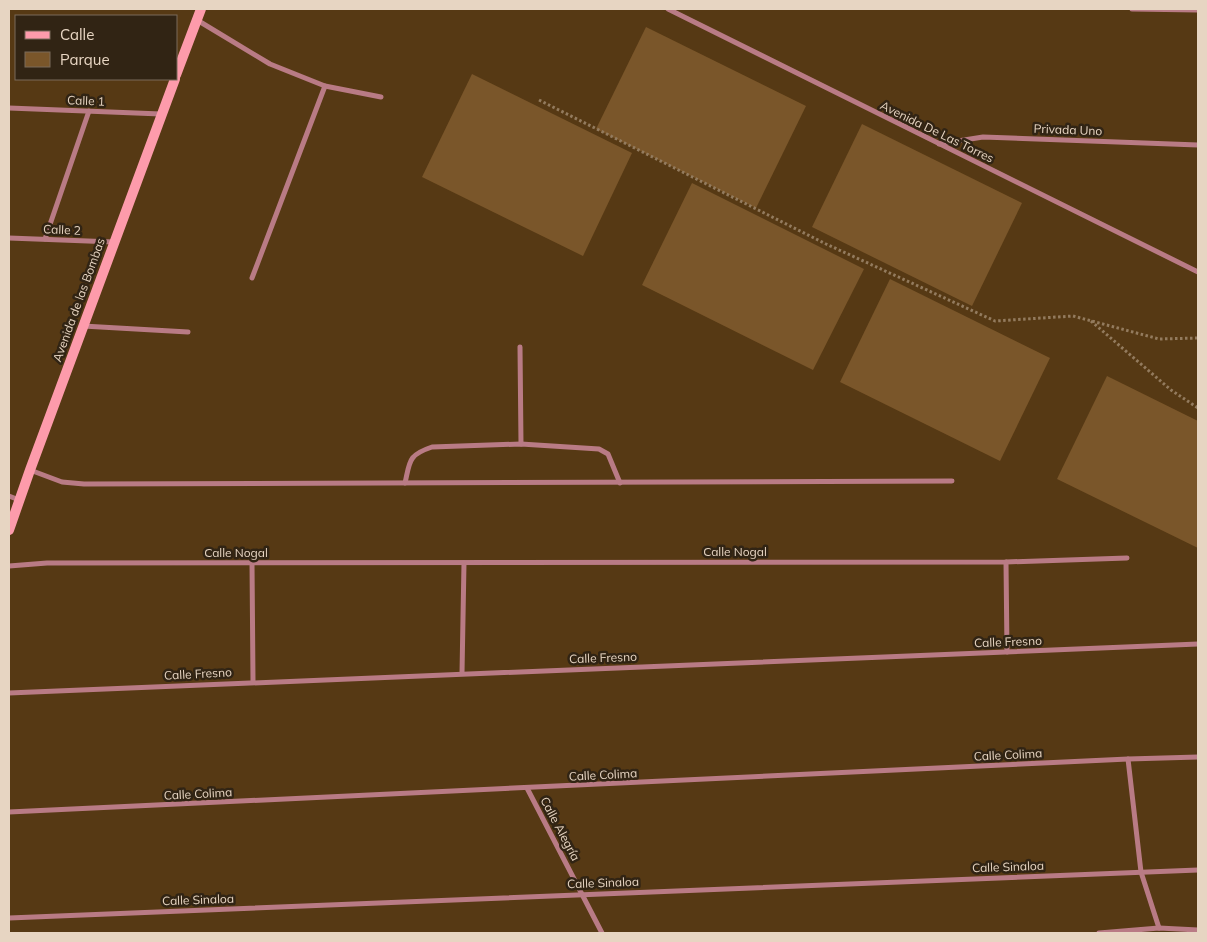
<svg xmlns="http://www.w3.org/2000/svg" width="1207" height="942" viewBox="0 0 1207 942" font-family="Mulish,sans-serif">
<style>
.green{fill:#7a562a}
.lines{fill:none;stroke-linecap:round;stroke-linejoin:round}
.path{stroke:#937b5e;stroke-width:3;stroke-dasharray:2.5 2.5;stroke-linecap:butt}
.minor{stroke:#b97b85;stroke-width:5}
.secondary{stroke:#fd9bab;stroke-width:10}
.labels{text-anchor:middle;stroke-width:5;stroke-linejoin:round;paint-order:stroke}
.street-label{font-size:12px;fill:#e7d5c2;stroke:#312414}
</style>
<rect width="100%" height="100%" fill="#563914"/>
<g class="green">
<polygon points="646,27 806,106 756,208 596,129"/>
<polygon points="472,74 632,153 583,256 422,177"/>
<polygon points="862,124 1022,203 972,306 812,227"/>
<polygon points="692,183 864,269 813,370 642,285"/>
<polygon points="890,279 1050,358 1000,461 840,382"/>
<polygon points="1107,376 1198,421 1198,548 1057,479"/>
</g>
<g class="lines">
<g class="path">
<polyline points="539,100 826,244 995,321 1073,316 1159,339 1198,338"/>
<polyline points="1091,321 1171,390 1198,408"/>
</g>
<g class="minor">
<polyline points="668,9 1198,272"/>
<polyline points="1132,9 1198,10"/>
<polyline points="197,20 270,64 325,86 381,97"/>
<polyline points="9,108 161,114"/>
<polyline points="939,144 983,137 1198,145"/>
<polyline points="9,238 114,242"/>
<polyline points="45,239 89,111"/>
<polyline points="252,278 325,86"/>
<polyline points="83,326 188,332"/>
<polyline points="520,347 521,444"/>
<polyline points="30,470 62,482 84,484 952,481"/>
<path d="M405,483C410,461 408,455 432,447L521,444L599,449L608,454L620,483"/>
<polyline points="9,496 19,500"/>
<polyline points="1006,562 1007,652"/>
<polyline points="252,563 253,681"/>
<polyline points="9,566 47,563 1006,562 1127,558"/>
<polyline points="462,673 464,563"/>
<polyline points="9,693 1198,644"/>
<polyline points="1128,759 1141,872 1159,928"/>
<polyline points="527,788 602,933"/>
<polyline points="9,812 1128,759 1198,757"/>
<polyline points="9,918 1198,870"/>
<polyline points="1099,933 1159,928 1198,930"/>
</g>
<g class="secondary">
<polyline points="176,75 201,9"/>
<polyline points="9,530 30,470 175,79"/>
</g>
</g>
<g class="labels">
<g class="street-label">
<text transform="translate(86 101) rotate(2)" y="4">Calle 1</text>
<text transform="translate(1068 130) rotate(2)" y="4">Privada Uno</text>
<text transform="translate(937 132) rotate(26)" y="4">Avenida De Las Torres</text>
<text transform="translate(62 230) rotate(2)" y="4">Calle 2</text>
<text transform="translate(79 300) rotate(-70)" y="4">Avenida de las Bombas</text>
<text x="735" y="556">Calle Nogal</text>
<text x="236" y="557">Calle Nogal</text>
<text transform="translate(1008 642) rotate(-2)" y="4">Calle Fresno</text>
<text transform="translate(603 658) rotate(-2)" y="4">Calle Fresno</text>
<text transform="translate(198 674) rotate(-3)" y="4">Calle Fresno</text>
<text transform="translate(1008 755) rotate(-3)" y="4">Calle Colima</text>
<text transform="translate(603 775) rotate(-3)" y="4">Calle Colima</text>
<text transform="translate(198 794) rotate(-3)" y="4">Calle Colima</text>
<text transform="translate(560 829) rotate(62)" y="4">Calle Alegría</text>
<text transform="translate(1008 867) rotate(-2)" y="4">Calle Sinaloa</text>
<text transform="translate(603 883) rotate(-2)" y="4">Calle Sinaloa</text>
<text transform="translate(198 900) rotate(-2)" y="4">Calle Sinaloa</text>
</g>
</g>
<rect width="1207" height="942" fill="none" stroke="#e7d5c2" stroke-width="20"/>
<rect x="15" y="15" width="162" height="65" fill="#312414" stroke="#7a6b5a"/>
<rect x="25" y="31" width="25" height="8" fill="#fd9bab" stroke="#7a6b5a"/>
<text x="60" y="40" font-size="15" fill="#e7d5c2">Calle</text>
<rect x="25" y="52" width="25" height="15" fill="#7a562a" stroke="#7a6b5a"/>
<text x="60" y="65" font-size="15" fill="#e7d5c2">Parque</text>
</svg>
